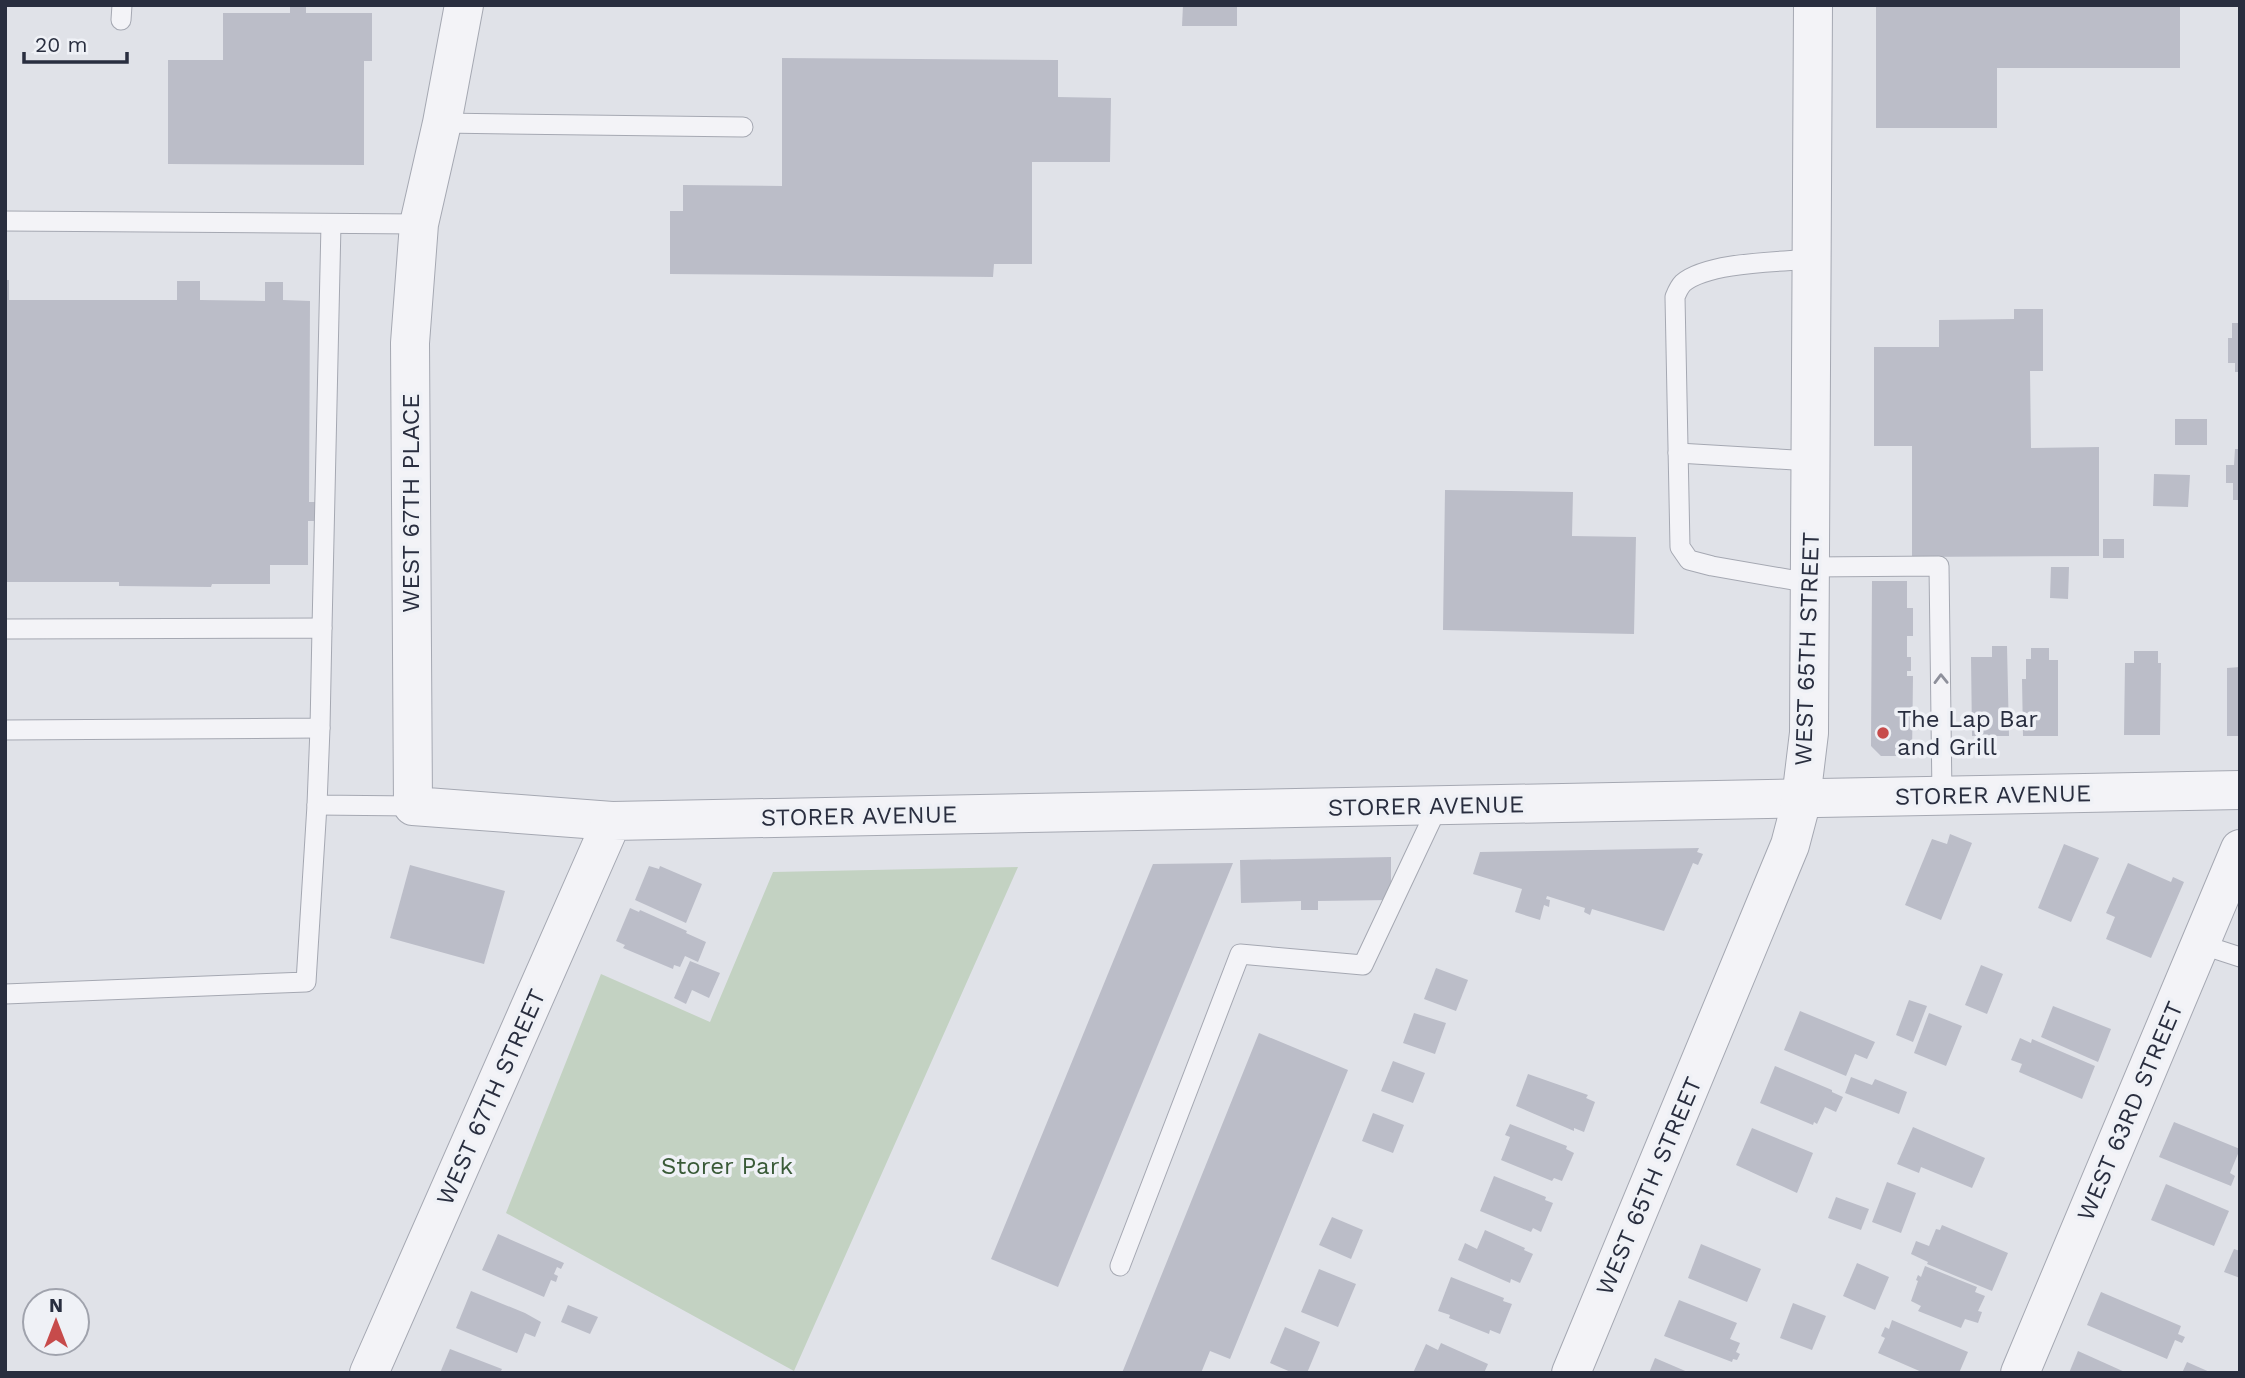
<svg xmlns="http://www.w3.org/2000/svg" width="2245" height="1378" viewBox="0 0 2245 1378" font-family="'Work Sans',sans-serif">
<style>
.green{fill:#c3d2c2}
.building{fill:#bbbdc8}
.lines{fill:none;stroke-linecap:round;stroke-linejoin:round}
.service-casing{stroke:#a5a8b2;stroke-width:21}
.minor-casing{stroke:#a5a8b2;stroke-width:40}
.tertiary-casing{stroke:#a5a8b2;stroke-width:40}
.service{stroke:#f3f3f7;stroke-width:19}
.minor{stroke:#f3f3f7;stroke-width:38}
.tertiary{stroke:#f3f3f7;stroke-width:38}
.oneway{stroke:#8e909b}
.poi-dot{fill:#c74b4b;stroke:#eff1f6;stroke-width:2.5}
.labels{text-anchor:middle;stroke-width:7;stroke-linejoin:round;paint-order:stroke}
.street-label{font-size:24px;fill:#292e3f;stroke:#eff1f6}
.poi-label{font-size:24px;fill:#292e3f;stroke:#eff1f6;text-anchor:start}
.park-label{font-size:24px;fill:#395a37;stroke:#eff1f6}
</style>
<rect width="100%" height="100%" fill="#e0e2e8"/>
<polygon class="green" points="1018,867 794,1371 506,1213 601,974 710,1022 773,872"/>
<g class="building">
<polygon points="1183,5 1237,5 1237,26 1182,26"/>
<polygon points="1876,5 2180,5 2180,68 1997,68 1997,128 1876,128"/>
<polygon points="290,7 306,7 306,13 372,13 372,61 364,61 364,165 168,164 168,60 223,60 223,13 290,13"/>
<polygon points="782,58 1058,60 1058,97 1111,98 1110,162 1032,162 1032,264 994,264 993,277 670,274 670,211 683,211 683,185 782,186"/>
<polygon points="5,280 9,280 9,300 177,300 177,281 200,281 200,300 265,301 265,282 283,282 283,300 310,301 309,502 324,502 324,521 308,521 308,565 270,565 270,584 212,584 211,587 119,586 119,582 5,582"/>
<polygon points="2014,309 2043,309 2043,371 2030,371 2031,448 2099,447 2099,556 1912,557 1912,446 1874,446 1874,347 1939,347 1939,320 2014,319"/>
<polygon points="2232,323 2240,323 2240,372 2235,372 2235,363 2228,363 2228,338 2232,338"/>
<rect x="2175" y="419" width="32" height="26"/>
<polygon points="2235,449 2240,449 2240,500 2233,500 2233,483 2226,483 2226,465 2234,465"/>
<polygon points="2154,474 2190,475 2188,507 2153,506"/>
<polygon points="1445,490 1573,492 1572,536 1636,537 1634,634 1443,630"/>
<rect x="2103" y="539" width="21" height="19"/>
<polygon points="2051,567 2069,567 2068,599 2050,598"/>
<polygon points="1872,581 1907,581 1907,608 1913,608 1913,636 1907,636 1907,657 1911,657 1911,671 1907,671 1907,676 1913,676 1912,756 1881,756 1871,746"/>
<polygon points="1992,646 2007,646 2009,736 1972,736 1971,657 1992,657"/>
<polygon points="2031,648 2049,648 2049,660 2058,660 2058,736 2023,736 2022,679 2026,679 2026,659 2031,659"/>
<polygon points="2134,651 2158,651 2158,663 2161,663 2160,735 2124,735 2125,663 2134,663"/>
<polygon points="2240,667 2240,736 2227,736 2227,668"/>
<polygon points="1950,834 1972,843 1941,920 1905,905 1932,839 1947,844"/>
<polygon points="2064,844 2099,858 2071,922 2038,908"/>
<polygon points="1699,848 1697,852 1703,854 1698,865 1693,863 1664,931 1592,909 1590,915 1584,912 1585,908 1547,896 1546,899 1550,900 1549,907 1544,905 1540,920 1515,912 1522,889 1473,874 1480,852"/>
<polygon points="1391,857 1391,900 1318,901 1318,910 1301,910 1301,901 1241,903 1240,860"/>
<polygon points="1233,863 1058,1287 991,1259 1153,864"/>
<polygon points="2128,863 2171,882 2173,877 2184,882 2151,958 2106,939 2115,917 2106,913"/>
<polygon points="410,865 505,891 484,964 390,938"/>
<polygon points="649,866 659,869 660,866 702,884 686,923 635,900"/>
<polygon points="630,908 639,912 640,910 687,931 686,933 706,942 698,962 685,956 680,967 674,965 673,969 623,948 625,945 616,941"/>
<polygon points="690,961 720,973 709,998 692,990 686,1004 674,998"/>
<polygon points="1981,965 2003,974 1987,1014 1965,1005"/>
<polygon points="1436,968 1468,980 1456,1011 1424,999"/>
<polygon points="1909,1000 1927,1006 1913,1042 1896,1035"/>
<polygon points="2053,1006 2111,1029 2098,1062 2041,1037"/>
<polygon points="1800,1011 1875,1042 1867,1059 1855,1054 1846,1076 1784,1050"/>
<polygon points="1414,1013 1446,1023 1435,1054 1403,1043"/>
<polygon points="1929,1013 1962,1026 1946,1066 1914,1053"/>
<polygon points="1259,1033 1348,1070 1230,1359 1210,1351 1201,1373 1122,1373"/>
<polygon points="2020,1038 2031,1043 2032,1039 2095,1066 2082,1099 2019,1072 2022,1064 2011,1060"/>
<polygon points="1393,1061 1425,1073 1413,1103 1381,1091"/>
<polygon points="1775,1066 1832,1090 1832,1092 1843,1097 1836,1112 1825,1107 1817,1124 1814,1122 1813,1125 1760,1103"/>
<polygon points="1528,1074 1588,1095 1586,1098 1595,1102 1584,1132 1574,1128 1574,1131 1516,1106"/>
<polygon points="1851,1077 1872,1085 1875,1079 1907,1092 1899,1114 1845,1093"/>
<polygon points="1373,1113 1404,1125 1393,1153 1362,1141"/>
<polygon points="2174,1122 2240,1149 2230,1173 2235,1176 2231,1186 2159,1157"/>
<polygon points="1510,1124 1567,1146 1566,1149 1574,1153 1562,1181 1554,1178 1552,1181 1501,1160 1510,1137 1505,1135"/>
<polygon points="1913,1127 1985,1158 1972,1188 1921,1167 1919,1173 1897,1164"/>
<polygon points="1752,1128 1813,1153 1797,1193 1736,1165"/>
<polygon points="1494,1176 1546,1197 1545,1200 1553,1203 1541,1232 1533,1228 1531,1232 1480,1211"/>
<polygon points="1887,1182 1916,1193 1901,1233 1872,1222"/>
<polygon points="2166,1184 2229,1211 2214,1246 2151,1220"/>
<polygon points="1836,1197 1869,1209 1861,1230 1828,1218"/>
<polygon points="1332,1217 1363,1230 1351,1259 1319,1245"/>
<polygon points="1942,1225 2008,1253 1992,1291 1927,1264 1928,1262 1911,1254 1916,1241 1929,1246 1936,1229 1940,1230"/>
<polygon points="1485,1230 1525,1248 1524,1250 1533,1254 1520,1283 1511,1279 1510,1283 1458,1260 1465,1243 1477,1249"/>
<polygon points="498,1234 564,1263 561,1269 557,1267 554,1274 558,1276 556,1282 551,1280 544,1297 482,1270"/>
<polygon points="1701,1244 1761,1269 1747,1302 1688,1278"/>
<polygon points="2234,1249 2240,1251 2240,1278 2224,1272"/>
<polygon points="1857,1263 1889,1277 1875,1310 1843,1296"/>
<polygon points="1925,1266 1977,1287 1975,1292 1985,1296 1978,1311 1982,1312 1978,1323 1965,1319 1961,1328 1918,1311 1921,1306 1911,1301 1918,1281 1916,1280 1918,1275 1921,1277"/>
<polygon points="1319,1269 1356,1284 1338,1327 1301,1312"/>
<polygon points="1451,1277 1504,1298 1503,1301 1512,1304 1500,1334 1490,1330 1489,1334 1449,1318 1450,1315 1438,1311"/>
<polygon points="471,1291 525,1313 541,1322 535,1337 525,1333 517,1353 456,1328"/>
<polygon points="2101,1292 2181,1326 2178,1334 2185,1337 2182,1343 2175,1340 2167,1359 2087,1325"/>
<polygon points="1679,1300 1737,1323 1730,1339 1740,1343 1736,1352 1740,1354 1737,1360 1733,1359 1732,1362 1664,1336"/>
<polygon points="1793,1303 1826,1316 1812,1350 1780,1338"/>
<polygon points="568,1305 598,1317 590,1334 561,1322"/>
<polygon points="1892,1320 1968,1352 1959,1373 1924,1373 1878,1353 1885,1338 1881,1336 1885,1327 1889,1329"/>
<polygon points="1285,1327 1320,1342 1307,1373 1293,1373 1270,1363"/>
<polygon points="1441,1343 1488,1364 1484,1373 1413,1373 1426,1344 1438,1350"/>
<polygon points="450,1349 502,1369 500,1373 440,1373"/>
<polygon points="2078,1351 2127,1373 2069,1373"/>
<polygon points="1655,1358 1690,1373 1649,1373"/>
<polygon points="2187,1362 2212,1373 2182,1373"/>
</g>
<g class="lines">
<g class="service-casing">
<g id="service">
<polyline points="121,20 122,5"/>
<polyline points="442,123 743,127"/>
<polyline points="5,221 419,224"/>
<polyline points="1678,453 1811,461"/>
<polyline points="1810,567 1939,566 1942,796"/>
<path d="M1810,583L1712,566L1689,560L1680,547L1675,297C1677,292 1679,287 1683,283C1708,262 1779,262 1812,259"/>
<polyline points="322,628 331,224"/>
<polyline points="5,629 322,628 320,728 5,730"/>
<polyline points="320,728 317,805 413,806"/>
<polyline points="2200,944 2240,957"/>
<polyline points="5,994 306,982 317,805"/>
<polyline points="1120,1266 1240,954 1363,965 1438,806"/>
</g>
</g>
<g class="minor-casing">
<g id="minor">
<polyline points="464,5 442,123 419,224 410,343 413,806 612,821"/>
<polyline points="2020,1373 2240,849"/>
</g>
</g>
<g class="tertiary-casing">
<g id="tertiary">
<polyline points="369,1373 612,821 2240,790"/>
<polyline points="1571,1373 1790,845 1800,807 1809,733 1813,5"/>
</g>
</g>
<use href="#service" class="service"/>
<use href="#minor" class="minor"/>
<use href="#tertiary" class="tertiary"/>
</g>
<defs><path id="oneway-chevron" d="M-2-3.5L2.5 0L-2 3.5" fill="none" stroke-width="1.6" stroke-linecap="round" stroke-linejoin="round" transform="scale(1.75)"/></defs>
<use class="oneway" href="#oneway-chevron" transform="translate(1941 679) rotate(-91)"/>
<circle class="poi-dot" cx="1883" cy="733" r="7"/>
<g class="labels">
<g class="street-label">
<text transform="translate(411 503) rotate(-90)" y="8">WEST 67TH PLACE</text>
<text transform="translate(1807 649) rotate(-88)" y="8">WEST 65TH STREET</text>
<text transform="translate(1993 795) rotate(-1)" y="8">STORER AVENUE</text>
<text transform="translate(1426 806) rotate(-1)" y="8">STORER AVENUE</text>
<text transform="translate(859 816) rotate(-1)" y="8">STORER AVENUE</text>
<text transform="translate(491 1097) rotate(-66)" y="8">WEST 67TH STREET</text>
<text transform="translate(2130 1111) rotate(-67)" y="8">WEST 63RD STREET</text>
<text transform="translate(1649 1186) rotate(-67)" y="8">WEST 65TH STREET</text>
</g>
<g class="poi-label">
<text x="1897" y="727">The Lap Bar<tspan x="1897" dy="28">and Grill</tspan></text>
</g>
<g class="park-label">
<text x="727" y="1174">Storer Park</text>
</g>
</g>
<rect width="2245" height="1378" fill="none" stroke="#292e3f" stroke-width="14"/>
<g transform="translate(56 1322)"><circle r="33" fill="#eff1f6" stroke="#a0a3ad" stroke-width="2"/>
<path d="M0-5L12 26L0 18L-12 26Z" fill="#c74b4b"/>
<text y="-10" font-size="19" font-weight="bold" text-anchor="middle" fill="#292e3f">N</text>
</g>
<path d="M24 52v10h103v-10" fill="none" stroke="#292e3f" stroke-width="3.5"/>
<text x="35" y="52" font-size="21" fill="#292e3f" stroke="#eff1f6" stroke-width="5" paint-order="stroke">20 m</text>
</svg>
